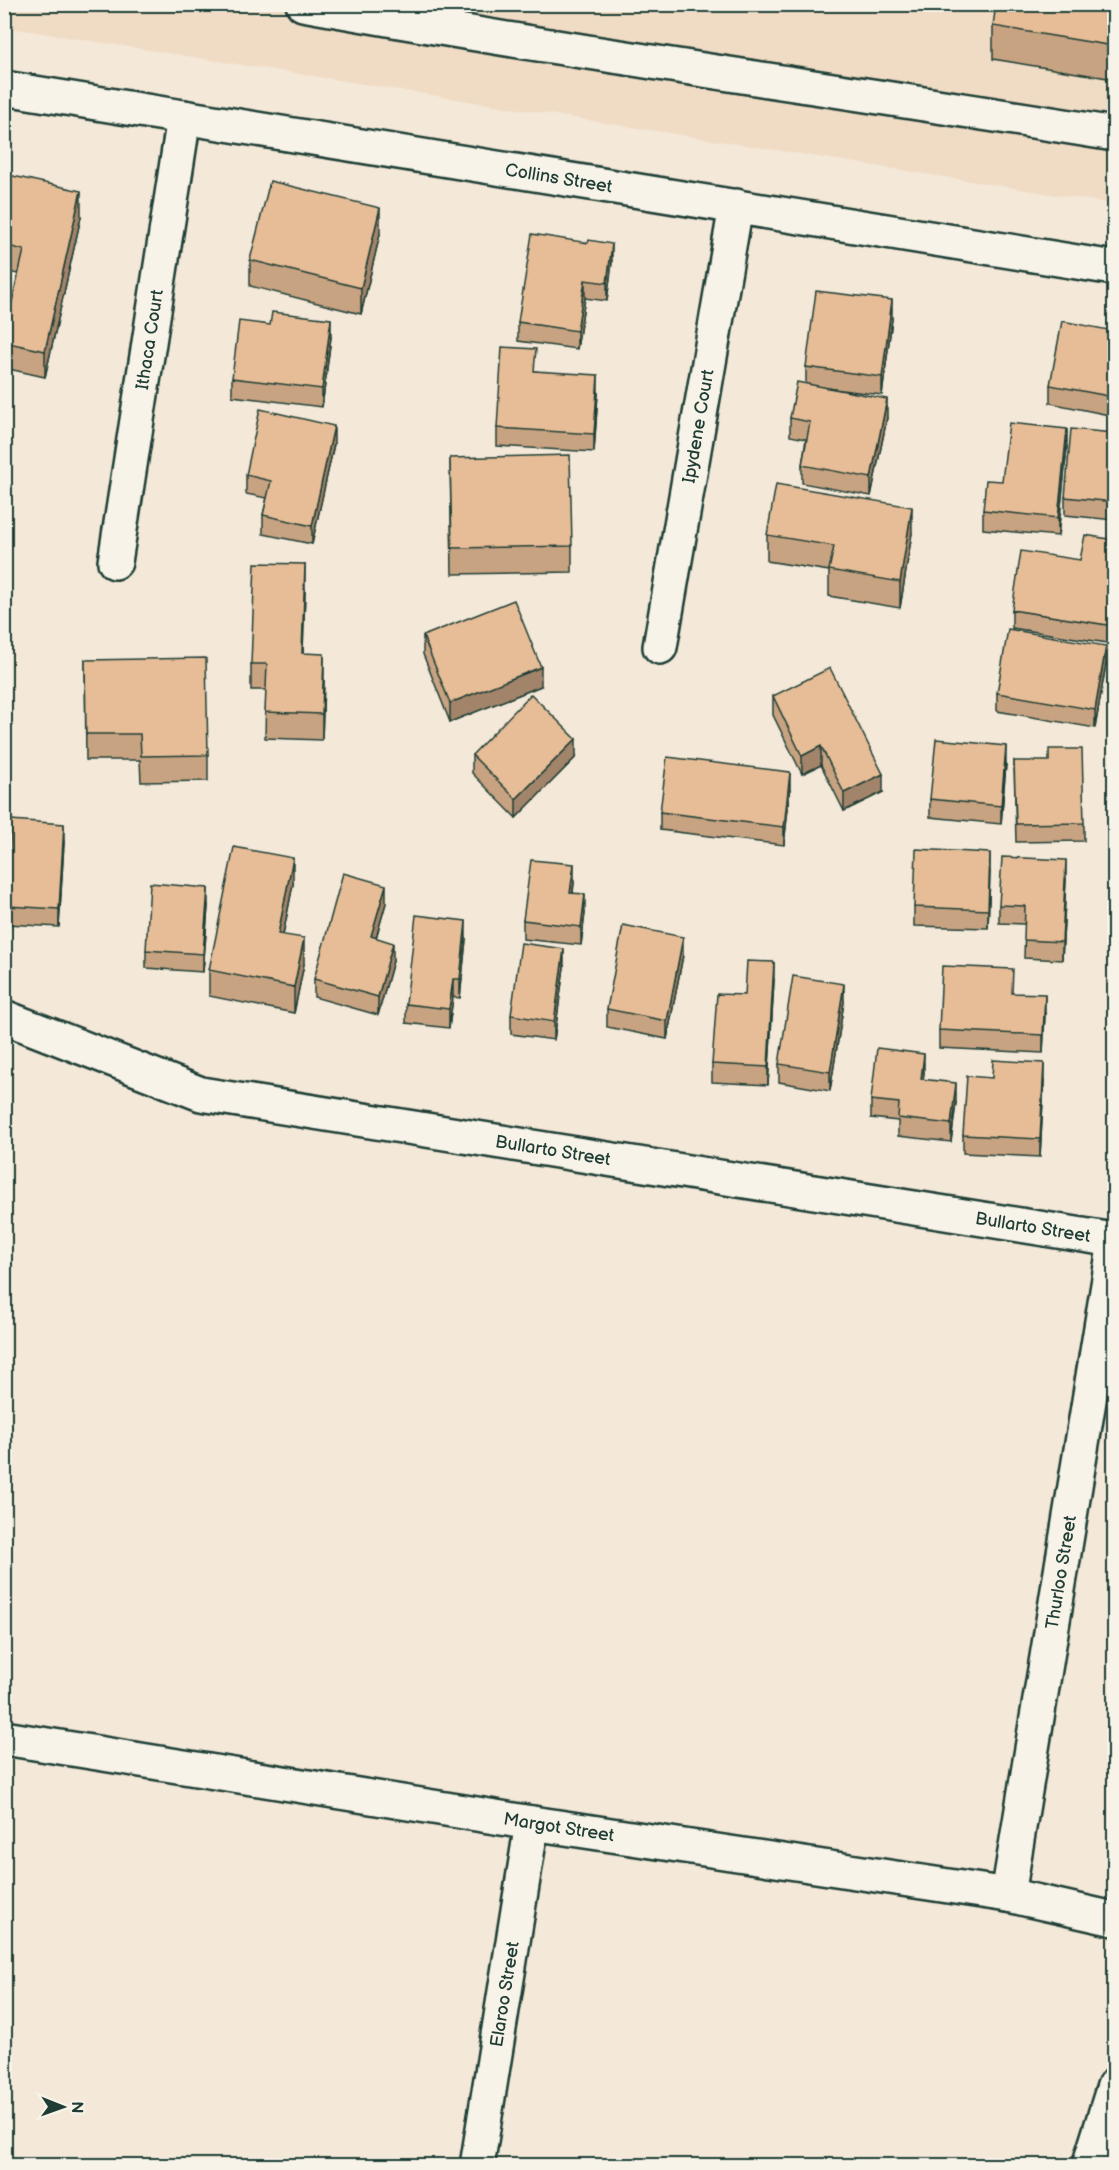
<svg xmlns="http://www.w3.org/2000/svg" width="1119" height="2170" viewBox="0 0 1119 2170" font-family="'Balsamiq Sans',sans-serif">
<style>
.built{fill:#f0dbc4}
.lines{fill:none;stroke-linecap:round;stroke-linejoin:round}
.minor-casing{stroke:#1f3d34;stroke-width:38}
.minor{stroke:#f7f3e8;stroke-width:33}
.wall{fill:#c7a382;stroke:#1f3d34;stroke-width:1.5}
.shaded-wall{fill:#a2846a;stroke:#1f3d34;stroke-width:1.5}
.building{fill:#e7bd97;stroke:#1f3d34;stroke-width:1.5}
.labels{text-anchor:middle;stroke-width:4.5;stroke-linejoin:round;paint-order:stroke}
.street-label{font-size:18px;fill:#1f3d34;stroke:#f7f3e8}
</style>
<rect width="100%" height="100%" fill="#f4e8d8"/>
<filter id="ink" filterUnits="userSpaceOnUse"><feTurbulence type="fractalNoise" baseFrequency=".0167" numOctaves="2"/><feDisplacementMap in="SourceGraphic" scale="12" xChannelSelector="R" yChannelSelector="G"/><feConvolveMatrix kernelMatrix="1 2 1 2 8 2 1 2 1" color-interpolation-filters="sRGB"/></filter>
<g filter="url(#ink)">
<polygon class="built" points="4,5 1114,5 1114,204 5,27"/>
<g class="lines">
<g class="minor-casing">
<g id="minor">
<path d="M303,4C573,53 844,90 1114,134"/>
<path id="s1" d="M4,88L1114,268"/>
<path id="s2" d="M115,562L184,117"/>
<path id="s3" d="M660,647L736,206"/>
<path id="s4" d="M4,1017L201,1094L1114,1240"/>
<path id="s5" d="M4,1738L532,1823L1008,1895L1114,1919"/>
<path id="s6" d="M1008,1895L1114,1248"/>
<path id="s7" d="M477,2166L532,1823"/>
<polyline points="1089,2166 1114,2086"/>
</g>
</g>
<use href="#minor" class="minor"/>
</g>
<g class="wall">
<polygon points="662,4 693,4 692,10"/>
<polygon points="1114,4 1114,79 993,59 993,26"/>
<polygon points="4,174 81,217 45,377 4,368 4,305 11,306 18,274 4,271"/>
<polygon points="380,234 361,314 250,286 250,260"/>
<polygon points="612,262 607,301 585,298 577,349 518,341 518,322"/>
<polygon points="892,319 882,395 826,388 887,418 871,496 802,483 802,465 806,439 790,436 790,418 806,384 806,367"/>
<polygon points="1114,331 1114,416 1050,403 1050,385"/>
<polygon points="331,337 322,407 232,396 232,378"/>
<polygon points="536,371 598,393 594,452 497,446 497,428"/>
<polygon points="1114,433 1114,520 1065,515 1065,497"/>
<polygon points="334,444 312,544 263,534 263,515 267,498 246,494 246,475"/>
<polygon points="1067,447 1058,536 983,529 983,510 1002,481"/>
<polygon points="450,458 572,546 572,572 452,574"/>
<polygon points="912,533 900,608 829,596 829,571 767,561 767,535"/>
<polygon points="1114,540 1114,644 1012,628 1012,610 1080,560"/>
<polygon points="305,590 303,653 324,680 322,740 265,738 266,690 251,690 251,664"/>
<polygon points="423,636 541,686 450,722 423,654"/>
<polygon points="85,660 208,755 208,781 141,782 140,760 86,760"/>
<polygon points="1106,664 1095,728 997,711 997,693"/>
<polygon points="773,696 883,792 844,811 821,765 802,774 773,715"/>
<polygon points="472,755 576,757 516,818 472,773"/>
<polygon points="1014,761 1084,823 1084,841 1016,842"/>
<polygon points="1006,764 1001,824 930,817 930,799"/>
<polygon points="790,790 784,845 660,830 660,812"/>
<polygon points="64,842 59,927 7,924 7,906"/>
<polygon points="990,871 988,928 914,926 914,907"/>
<polygon points="1066,879 1062,960 1024,958 1025,924 999,923 999,905"/>
<polygon points="574,883 573,893 585,913 581,945 523,939 523,920"/>
<polygon points="293,884 283,935 304,964 294,1013 209,996 209,970"/>
<polygon points="386,903 376,938 393,961 378,1015 314,997 314,979"/>
<polygon points="208,906 203,972 146,968 146,950"/>
<polygon points="466,939 460,998 453,997 449,1028 406,1023 406,1004"/>
<polygon points="683,955 667,1039 607,1027 607,1009"/>
<polygon points="564,967 554,1040 511,1034 511,1015"/>
<polygon points="774,980 768,1085 712,1082 712,1064 745,995"/>
<polygon points="1013,993 1045,1013 1043,1053 939,1048 939,1030"/>
<polygon points="844,1002 830,1091 779,1082 779,1064"/>
<polygon points="924,1072 923,1080 956,1102 951,1142 898,1136 898,1121 871,1118 871,1100"/>
<polygon points="1044,1081 1040,1157 963,1153 963,1135"/>
</g>
<g class="shaded-wall">
<polygon points="81,191 81,217 45,377 45,351"/>
<polygon points="380,208 380,234 361,314 361,288"/>
<polygon points="612,244 612,262 607,301 607,283"/>
<polygon points="585,280 585,298 577,349 577,331"/>
<polygon points="892,300 892,319 882,395 882,377"/>
<polygon points="331,319 331,337 322,407 322,389"/>
<polygon points="598,375 598,393 594,452 594,434"/>
<polygon points="887,399 887,418 871,496 871,478"/>
<polygon points="334,426 334,444 312,544 312,526"/>
<polygon points="1067,429 1067,447 1058,536 1058,518"/>
<polygon points="912,507 912,533 900,608 900,582"/>
<polygon points="305,564 305,590 302,679 302,653"/>
<polygon points="1106,646 1106,664 1095,728 1095,710"/>
<polygon points="324,654 324,680 322,740 322,714"/>
<polygon points="541,667 541,686 450,722 450,703"/>
<polygon points="576,739 576,757 516,818 516,799"/>
<polygon points="821,746 821,765 802,774 802,756"/>
<polygon points="1006,746 1006,764 1001,824 1001,806"/>
<polygon points="790,772 790,790 784,845 784,827"/>
<polygon points="883,774 883,792 844,811 844,793"/>
<polygon points="64,824 64,842 59,927 59,909"/>
<polygon points="990,853 990,871 988,928 988,910"/>
<polygon points="293,858 293,884 278,960 278,934"/>
<polygon points="1066,860 1066,879 1062,960 1062,942"/>
<polygon points="574,864 574,883 570,911 570,893"/>
<polygon points="386,885 386,903 371,955 371,936"/>
<polygon points="208,888 208,906 203,972 203,954"/>
<polygon points="585,894 585,913 581,945 581,927"/>
<polygon points="466,921 466,939 460,998 460,979"/>
<polygon points="683,937 683,955 667,1039 667,1021"/>
<polygon points="304,938 304,964 294,1013 294,987"/>
<polygon points="393,943 393,961 378,1015 378,997"/>
<polygon points="564,949 564,967 554,1040 554,1022"/>
<polygon points="774,962 774,980 768,1085 768,1067"/>
<polygon points="453,979 453,997 449,1028 449,1009"/>
<polygon points="844,984 844,1002 830,1091 830,1072"/>
<polygon points="1045,994 1045,1013 1043,1053 1043,1035"/>
<polygon points="924,1054 924,1072 921,1098 921,1079"/>
<polygon points="1044,1063 1044,1081 1040,1157 1040,1139"/>
<polygon points="956,1083 956,1102 951,1142 951,1124"/>
</g>
<g class="building">
<polygon points="996,4 1114,4 1114,46 993,26"/>
<polygon points="4,174 81,191 45,351 4,342 4,305 11,306 24,250 4,245"/>
<polygon points="270,181 380,208 361,288 250,260"/>
<polygon points="532,234 588,243 589,240 612,244 607,283 585,280 577,331 518,322"/>
<polygon points="816,291 892,300 882,377 806,367"/>
<polygon points="272,312 331,319 322,389 232,378 239,321 270,325"/>
<polygon points="1062,321 1114,331 1114,397 1050,385"/>
<polygon points="502,347 536,349 534,371 598,375 594,434 497,428"/>
<polygon points="797,382 887,399 871,478 802,465 810,422 790,418"/>
<polygon points="260,409 334,426 312,526 263,515 271,481 246,475"/>
<polygon points="1009,423 1067,429 1058,518 983,510 986,480 1002,481"/>
<polygon points="1071,429 1114,433 1114,502 1065,497"/>
<polygon points="570,455 572,546 452,548 450,458"/>
<polygon points="776,484 912,507 900,582 829,570 834,546 767,535"/>
<polygon points="1085,535 1114,540 1114,626 1012,610 1021,551 1080,560"/>
<polygon points="255,563 305,564 302,653 324,654 322,714 265,712 267,664 251,664"/>
<polygon points="514,600 541,667 450,703 423,636"/>
<polygon points="1008,629 1106,646 1095,710 997,693"/>
<polygon points="206,658 208,755 141,756 140,734 86,734 85,660"/>
<polygon points="830,668 883,774 844,793 821,746 802,756 773,696"/>
<polygon points="531,694 576,739 516,799 472,755"/>
<polygon points="936,739 1006,746 1001,806 930,799"/>
<polygon points="1049,749 1082,749 1084,823 1016,824 1014,761 1049,761"/>
<polygon points="667,757 790,772 784,827 660,812"/>
<polygon points="11,820 64,824 59,909 7,906"/>
<polygon points="234,847 293,858 278,934 304,938 294,987 209,970"/>
<polygon points="916,849 990,853 988,910 914,907"/>
<polygon points="1002,857 1066,860 1062,942 1024,940 1025,906 999,905"/>
<polygon points="531,860 574,864 570,893 585,894 581,927 523,920"/>
<polygon points="343,873 386,885 371,936 393,943 378,997 314,979"/>
<polygon points="150,883 208,888 203,954 146,950"/>
<polygon points="416,915 466,921 460,979 453,979 449,1009 406,1004"/>
<polygon points="623,925 683,937 667,1021 607,1009"/>
<polygon points="521,943 564,949 554,1022 511,1015"/>
<polygon points="747,961 774,962 768,1067 712,1064 717,994 745,995"/>
<polygon points="942,966 1013,969 1012,993 1045,994 1043,1035 939,1030"/>
<polygon points="793,976 844,984 830,1072 779,1064"/>
<polygon points="877,1048 924,1054 921,1079 956,1083 951,1124 898,1118 899,1103 871,1100"/>
<polygon points="993,1060 1044,1063 1040,1139 963,1135 967,1076 992,1078"/>
</g>
</g>
<g class="labels">
<g class="street-label">
<text dy="6" stroke="none"><textPath href="#s1" startOffset="562">Collins Street</textPath></text>
<text dy="6" stroke="none"><textPath href="#s2" startOffset="225">Ithaca Court</textPath></text>
<text dy="6" stroke="none"><textPath href="#s3" startOffset="224">Ipydene Court</textPath></text>
<text dy="6" stroke="none"><textPath href="#s4" startOffset="568">Bullarto Street</textPath></text>
<text dy="6" stroke="none"><textPath href="#s4" startOffset="1054">Bullarto Street</textPath></text>
<text dy="6" stroke="none"><textPath href="#s6" startOffset="327">Thurloo Street</textPath></text>
<text dy="6" stroke="none"><textPath href="#s5" startOffset="562">Margot Street</textPath></text>
<text dy="6" stroke="none"><textPath href="#s7" startOffset="174">Elaroo Street</textPath></text>
</g>
</g>
<rect width="1119" height="2170" fill="none" stroke="#f7f3e8" stroke-width="24"/>
<rect x="12" y="12" width="1095" height="2146" fill="none" stroke="#1f3d34" stroke-width="2" filter="url(#ink)"/>
<g transform="translate(63 2107) rotate(91)" stroke="#f7f3e8" stroke-width="4.5" paint-order="stroke">
<path d="M0-4.5L10 22L0 15L-10 22Z" fill="#1f3d34"/>
<text y="-9" font-size="16" font-weight="bold" text-anchor="middle" fill="#1f3d34">N</text>
</g>
</svg>
